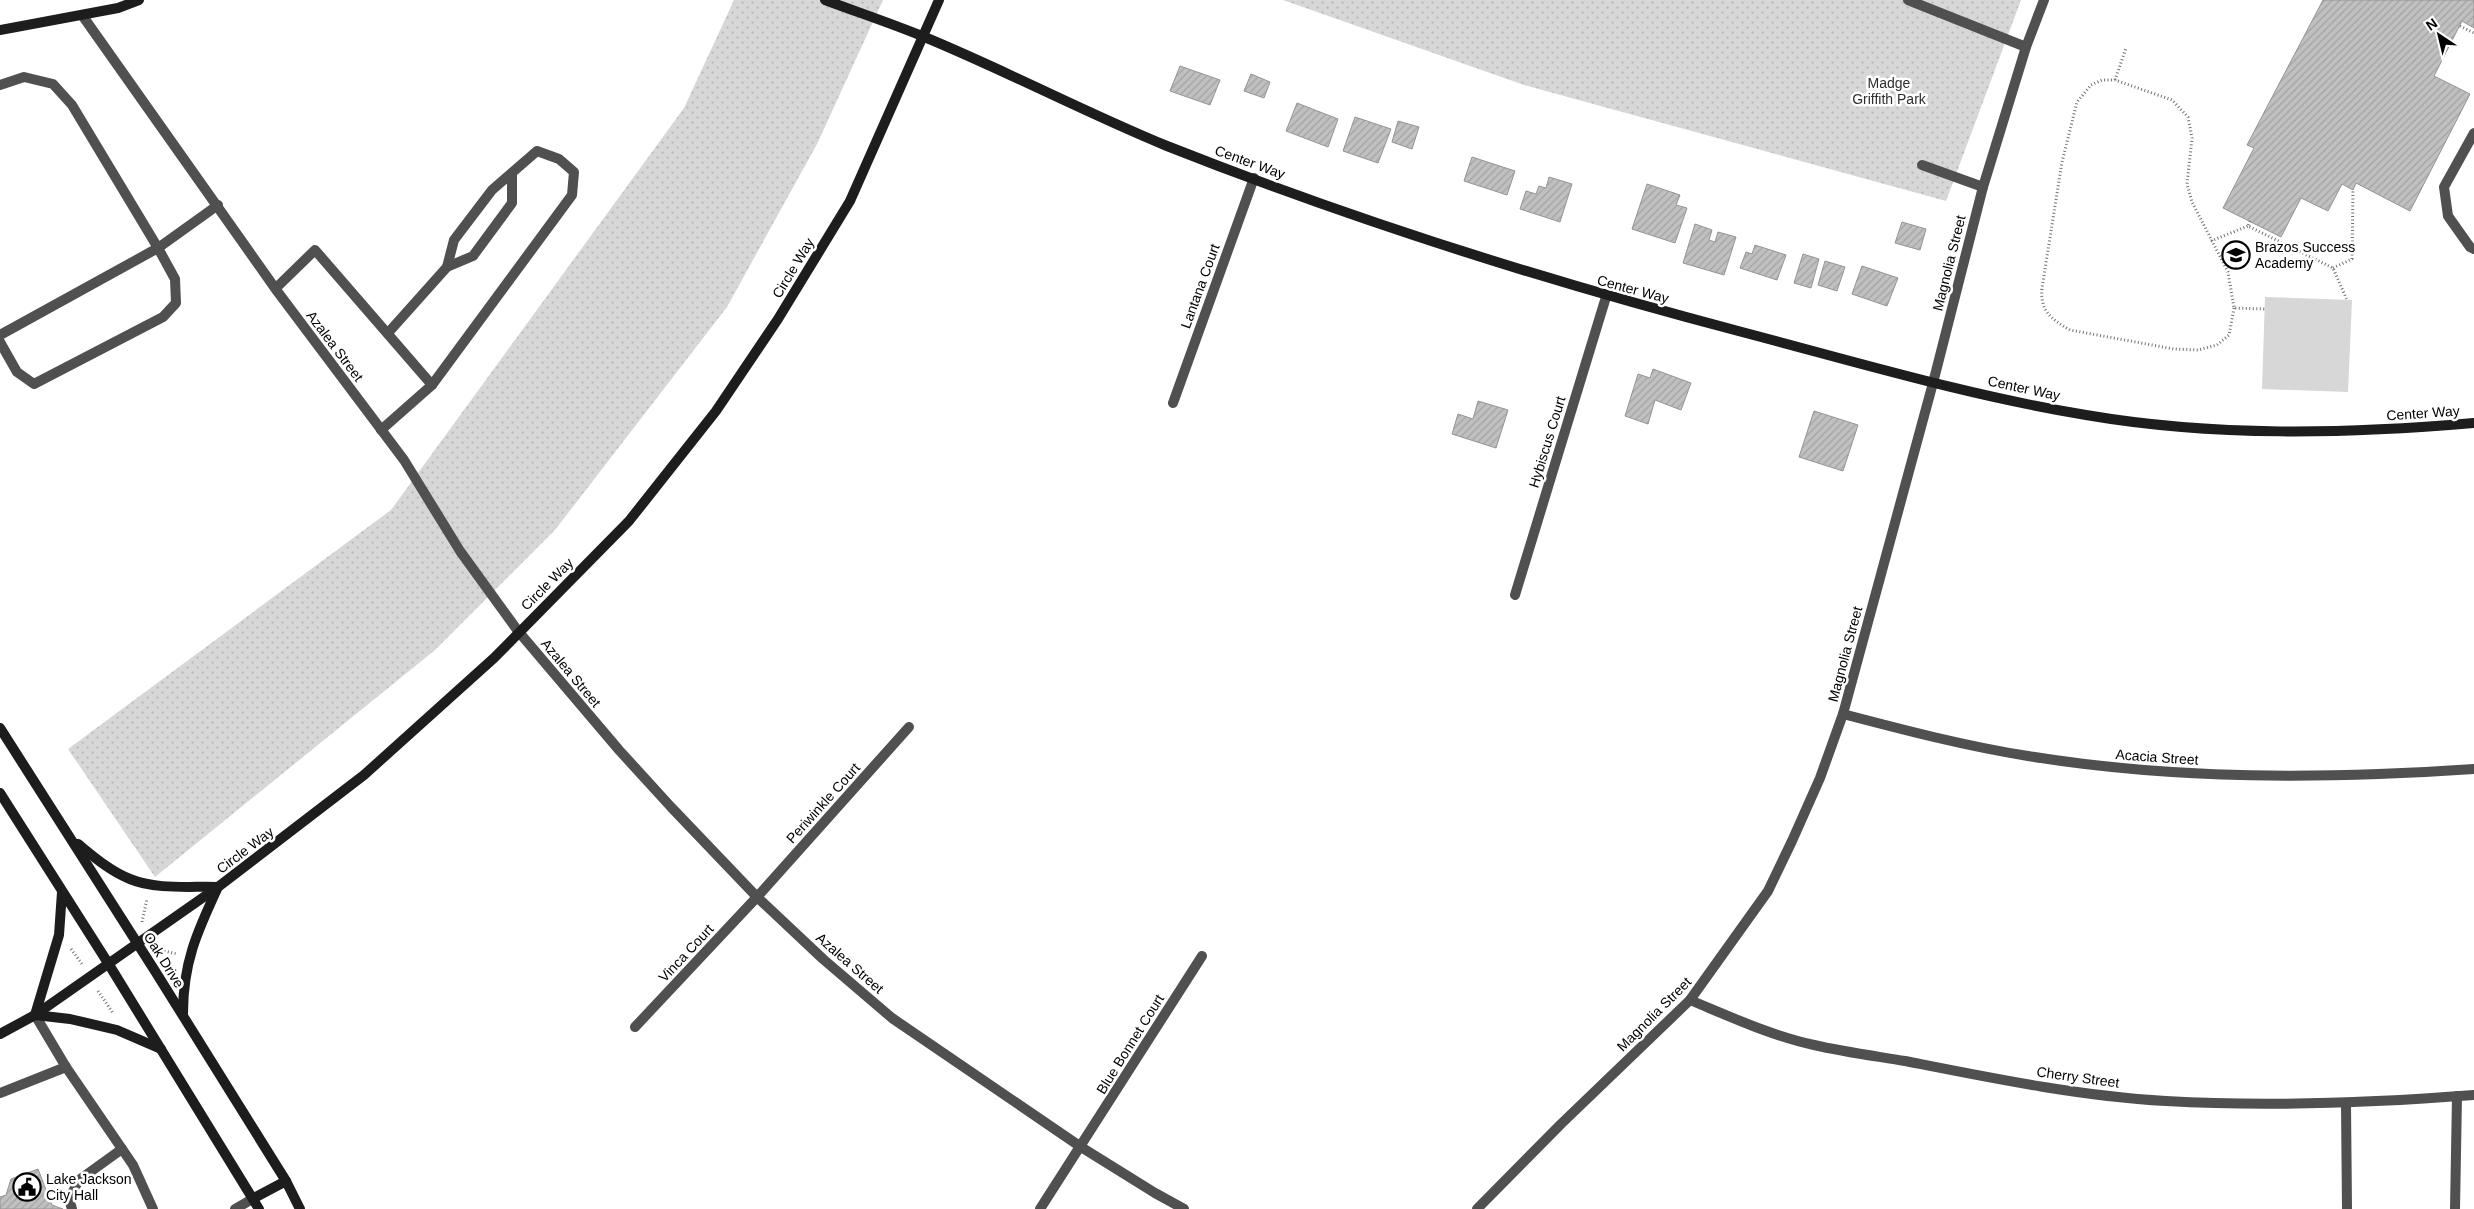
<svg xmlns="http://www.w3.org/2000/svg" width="2474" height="1209" viewBox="0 0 2474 1209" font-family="Helvetica,sans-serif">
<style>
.grass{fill:#d7d7d7}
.park{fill:url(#park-dots)}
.building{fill:url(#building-hatch);stroke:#949494}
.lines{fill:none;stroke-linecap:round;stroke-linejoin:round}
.path{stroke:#727272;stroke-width:3;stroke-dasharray:1 2.5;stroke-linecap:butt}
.lane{stroke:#505050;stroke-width:10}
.street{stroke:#505050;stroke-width:10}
.secondary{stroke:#1d1d1d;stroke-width:10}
.labels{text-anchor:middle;stroke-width:5;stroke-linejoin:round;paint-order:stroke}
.park-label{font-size:14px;fill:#2e2e2e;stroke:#fff}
.street-label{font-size:14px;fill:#000;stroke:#fff}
.poi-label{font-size:14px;fill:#000;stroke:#fff;text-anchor:start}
</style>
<defs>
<pattern id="park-dots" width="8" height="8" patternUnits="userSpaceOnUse" patternTransform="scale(1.25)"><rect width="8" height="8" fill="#d7d7d7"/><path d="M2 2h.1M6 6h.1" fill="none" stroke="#b7b7b7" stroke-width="1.8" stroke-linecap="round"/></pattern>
<pattern id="building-hatch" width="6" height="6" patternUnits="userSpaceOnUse" patternTransform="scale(1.25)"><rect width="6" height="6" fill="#c0c0c0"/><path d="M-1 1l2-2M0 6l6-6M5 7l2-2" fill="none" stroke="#a3a3a3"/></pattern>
</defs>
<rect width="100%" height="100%" fill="#fff"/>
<polygon class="grass" points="2265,297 2352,300 2348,392 2262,389"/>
<g class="park">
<polygon points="734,0 883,0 817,144 727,307 555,530 435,650 155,877 68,749 391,510 684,108"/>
<polygon points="1283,0 2021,0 1946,201 1524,85"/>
</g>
<g class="building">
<polygon points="2323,0 2474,0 2474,28 2462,21 2434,76 2470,94 2410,211 2356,183 2353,190 2342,184 2328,211 2301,198 2281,237 2223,208 2254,148 2247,145"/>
<polygon points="1180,66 1220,80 1210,105 1170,91"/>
<polygon points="1251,74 1270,82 1264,98 1244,91"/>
<polygon points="1297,103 1338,119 1328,147 1286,131"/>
<polygon points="1355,117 1391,129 1378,163 1343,151"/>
<polygon points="1398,121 1419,127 1412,149 1392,142"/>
<polygon points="1472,157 1515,171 1507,195 1464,181"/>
<polygon points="1549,177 1572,184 1560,222 1520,209 1526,191 1536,194 1539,186 1546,188"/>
<polygon points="1647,184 1680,195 1676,205 1687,208 1675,243 1632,229"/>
<polygon points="1902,222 1926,229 1920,250 1895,243"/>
<polygon points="1695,224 1712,230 1709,240 1715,242 1718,232 1736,237 1724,275 1683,263"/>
<polygon points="1755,245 1786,255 1777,280 1740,268 1746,252 1752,254"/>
<polygon points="1803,254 1819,259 1811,288 1794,283"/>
<polygon points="1825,261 1845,267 1837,291 1818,285"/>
<polygon points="1862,266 1898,278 1887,306 1852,294"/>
<polygon points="1653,369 1691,383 1681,410 1655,400 1648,424 1625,416 1638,374 1650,378"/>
<polygon points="1478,401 1508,410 1496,448 1452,434 1458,414 1473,419"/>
<polygon points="1814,411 1858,425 1843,471 1799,457"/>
<polygon points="38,1169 52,1205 63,1209 0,1209 0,1197 6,1195 11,1179"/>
</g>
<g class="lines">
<g class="path">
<polyline points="2460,26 2474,33"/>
<polyline points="2115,80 2126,48"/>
<polyline points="2250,221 2248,226 2333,268 2347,300"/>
<polyline points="2211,241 2248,226"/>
<polyline points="2333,268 2352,259 2353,190"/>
<path d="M2234,308L2229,335L2217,345L2198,350L2174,349L2070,330C2051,319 2040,311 2042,288L2062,162L2077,102L2091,85L2102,80H2115L2172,100L2188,117L2192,138L2187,184L2192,202L2228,272L2234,308L2265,309"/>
<polyline points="142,922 147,899"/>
<polyline points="71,949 82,964"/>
<polyline points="161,950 177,954"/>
<polyline points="98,991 113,1013"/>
</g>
<g class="lane">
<polyline points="1908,0 2026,47"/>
<polyline points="0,85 24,77 53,84 72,105 158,248 0,335"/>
<polyline points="2474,133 2444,187 2448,216 2470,247 2474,249"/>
<polyline points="1922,165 1983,187"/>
<polyline points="276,288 315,250 432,385 572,195 574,172 559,159 537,151 492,190 454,240 447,267"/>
<polyline points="388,333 447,267 473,256 512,203 512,175"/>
<polyline points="0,342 17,372 34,384 163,317 176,303 175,279 158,248 218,205"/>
<polyline points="381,430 432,385"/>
<polyline points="35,1015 66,1067 133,1165 153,1209"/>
<polyline points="0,1093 66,1067"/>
<polyline points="2346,1104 2347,1209"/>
<polyline points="72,1209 69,1199 79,1180 122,1149"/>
<polyline points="235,1209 254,1198"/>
<polyline points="2455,1209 2457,1096"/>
</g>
<g class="street">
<polyline points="82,15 277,291 404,460 460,551 518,631 619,750 671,807 757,897 823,959 892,1018 1081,1147 1155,1193 1184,1209"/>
<polyline points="1173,403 1254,178"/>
<polyline points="1515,595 1606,297"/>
<path d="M1843,714C1904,730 1965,746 2028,756C2175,780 2325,779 2474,769"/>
<path d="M1690,1000C1731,1017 1772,1036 1814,1045C1844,1052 1875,1056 1905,1061C1991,1078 2078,1096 2166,1101C2269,1107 2371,1103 2474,1095"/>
<polyline points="635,1027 757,897 909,727"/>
<polyline points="1040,1209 1202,956"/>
<polyline points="1477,1209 1561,1124 1690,1000 1768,891 1792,841 1820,778 1843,714 1933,383 1983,187 2026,47 2044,0"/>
</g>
<g class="secondary">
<path d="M825,0C857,12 890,23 922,36C1005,70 1084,112 1167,146C1354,220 1547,281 1742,332C1856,362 1970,396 2086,415C2215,437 2345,434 2474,423"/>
<polyline points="0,30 118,8 139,0"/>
<polyline points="0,728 155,971 286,1181 300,1209"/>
<polyline points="0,793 108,963 259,1209"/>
<path d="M78,844C94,857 110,871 130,879C156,890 191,886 218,887C197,932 183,963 183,1013"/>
<polyline points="62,892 59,935 35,1015 70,1019 117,1030 161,1049"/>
<polyline points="0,1034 35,1015 218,887 364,775 494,658 629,521 716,411 778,319 850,201 939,0"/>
<polyline points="254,1198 286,1181"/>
</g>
</g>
<defs>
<g id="school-ring" transform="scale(1.4375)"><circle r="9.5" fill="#fff" stroke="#000" stroke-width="1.5"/><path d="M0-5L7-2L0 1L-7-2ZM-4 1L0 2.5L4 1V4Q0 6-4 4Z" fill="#000"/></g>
<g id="civic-ring" transform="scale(1.4375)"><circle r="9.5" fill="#fff" stroke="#000" stroke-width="1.5"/><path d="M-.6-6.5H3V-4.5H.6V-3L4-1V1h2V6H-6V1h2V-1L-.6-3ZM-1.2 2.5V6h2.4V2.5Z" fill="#000"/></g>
</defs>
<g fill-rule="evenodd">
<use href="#school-ring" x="2236" y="255"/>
<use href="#civic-ring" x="27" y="1187"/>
</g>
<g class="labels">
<g class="park-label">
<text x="1889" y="88">Madge<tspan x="1889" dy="16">Griffith Park</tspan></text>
</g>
<g class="street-label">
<text transform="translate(1250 162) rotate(20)" y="5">Center Way</text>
<text transform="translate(1949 263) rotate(-76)" y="5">Magnolia Street</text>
<text transform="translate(793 268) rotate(-59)" y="5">Circle Way</text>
<text transform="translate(1200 286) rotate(-70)" y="5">Lantana Court</text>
<text transform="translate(1633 289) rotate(15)" y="5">Center Way</text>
<text transform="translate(335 346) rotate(53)" y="5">Azalea Street</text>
<text transform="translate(2024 388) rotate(12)" y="5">Center Way</text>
<text transform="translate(2423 413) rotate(-4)" y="5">Center Way</text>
<text transform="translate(1547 442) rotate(-73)" y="5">Hybiscus Court</text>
<text transform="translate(547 584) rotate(-45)" y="5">Circle Way</text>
<text transform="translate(1845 654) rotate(-75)" y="5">Magnolia Street</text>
<text transform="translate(571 673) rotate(50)" y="5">Azalea Street</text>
<text transform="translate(2157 757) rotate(4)" y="5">Acacia Street</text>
<text transform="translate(823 803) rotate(-48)" y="5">Periwinkle Court</text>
<text transform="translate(245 850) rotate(-37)" y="5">Circle Way</text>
<text transform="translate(686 953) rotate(-47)" y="5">Vinca Court</text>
<text transform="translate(164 960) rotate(58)" y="5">Oak Drive</text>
<text transform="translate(850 963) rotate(41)" y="5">Azalea Street</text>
<text transform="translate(1654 1014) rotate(-45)" y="5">Magnolia Street</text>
<text transform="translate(1130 1044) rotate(-58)" y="5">Blue Bonnet Court</text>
<text transform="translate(2078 1077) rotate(8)" y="5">Cherry Street</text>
</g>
<g class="poi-label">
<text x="2255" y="252">Brazos Success<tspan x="2255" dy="16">Academy</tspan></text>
<text x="46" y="1184">Lake Jackson<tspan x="46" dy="16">City Hall</tspan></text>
</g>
</g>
<g transform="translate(2439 35) rotate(325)" stroke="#ffffff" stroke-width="4" paint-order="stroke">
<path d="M0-4L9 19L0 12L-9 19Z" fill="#000000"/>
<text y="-8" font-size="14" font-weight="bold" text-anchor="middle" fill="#000000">N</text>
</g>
</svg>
